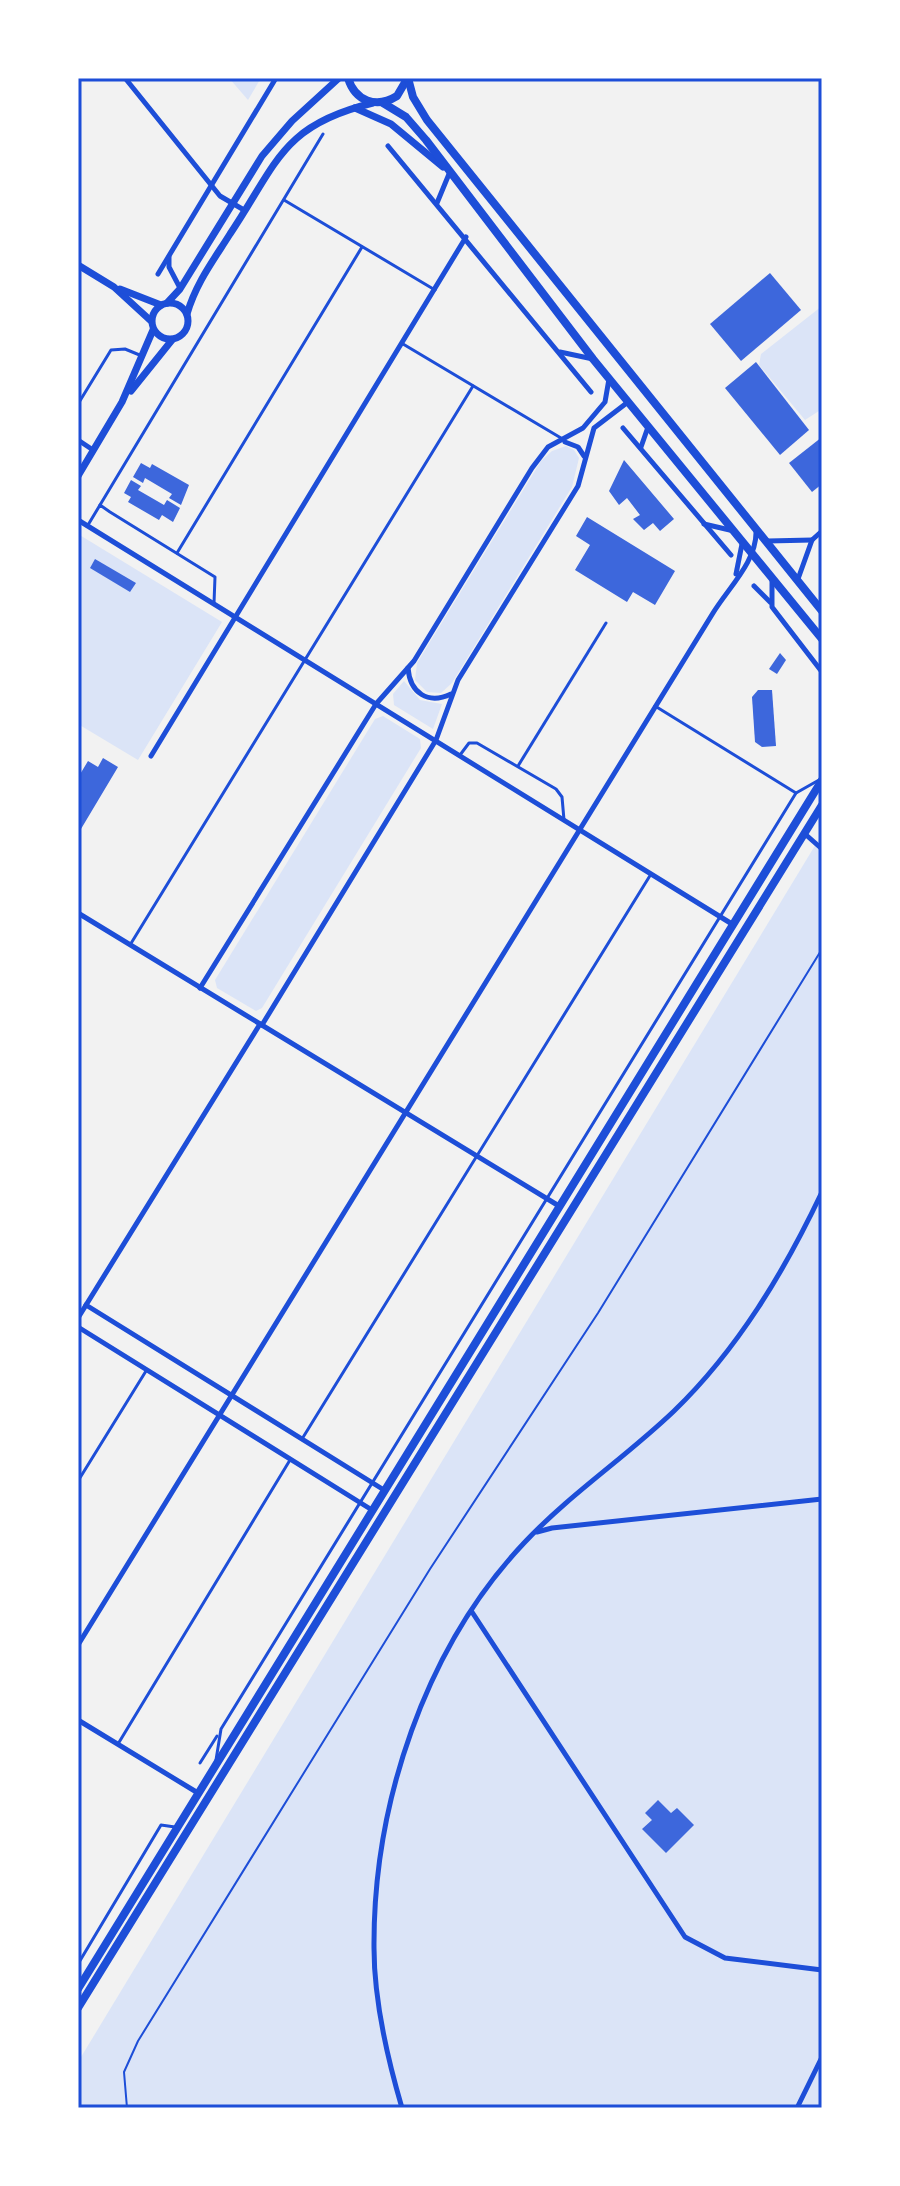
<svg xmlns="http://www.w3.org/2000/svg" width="900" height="2186" viewBox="0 0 900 2186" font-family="'IBM Plex Serif',serif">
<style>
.green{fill:#dbe4f7}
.building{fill:#3d67dc}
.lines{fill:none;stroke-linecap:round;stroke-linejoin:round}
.path{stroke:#1d4ed8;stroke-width:2}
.service{stroke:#1d4ed8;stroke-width:3}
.minor{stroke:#1d4ed8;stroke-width:5}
.tertiary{stroke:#1d4ed8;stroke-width:7}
.secondary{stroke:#1d4ed8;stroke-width:8}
.neatline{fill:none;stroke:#1d4ed8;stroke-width:3}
</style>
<rect width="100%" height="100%" fill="#f2f2f2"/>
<g class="green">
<polygon points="229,78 261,78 248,100"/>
<polygon points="822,306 822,409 805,420 759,365 761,354"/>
<polygon points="566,446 574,450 579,458 572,487 452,683 441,693 427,692 415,680 417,663 541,461 552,451"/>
<polygon points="78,534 222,622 138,760 78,724"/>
<polygon points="404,681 420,700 442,704 433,729 394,705 393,694"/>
<polygon points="383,716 420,739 421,748 262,1008 256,1011 217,988 215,980 375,719"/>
<polygon points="822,834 822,2108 78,2108 78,2062"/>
</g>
<g class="building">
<polygon points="770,273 801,310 741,361 710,324"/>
<polygon points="756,362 809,430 780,455 725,388"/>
<polygon points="822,437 822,484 812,492 789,463"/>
<polygon points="624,460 674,519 660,531 653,523 644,530 633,519 640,515 627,498 619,505 609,491"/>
<polygon points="141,463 150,468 152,464 189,485 181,505 169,498 172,494 145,478 143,483 133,477"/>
<polygon points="131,480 141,486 138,490 164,505 167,500 180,508 173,522 162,515 159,520 128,502 131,497 124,493"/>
<polygon points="587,517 675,571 655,605 633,592 627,602 575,570 590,545 576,536"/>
<polygon points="95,559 136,583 130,592 90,568"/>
<polygon points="780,653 786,660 777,674 769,669"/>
<polygon points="758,690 772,690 776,746 762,747 755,742 752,697"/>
<polygon points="103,758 118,767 78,834 79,776 88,761 98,767"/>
<polygon points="658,1800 671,1813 677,1808 694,1825 666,1853 642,1829 652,1820 645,1813"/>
</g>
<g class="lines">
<polyline class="path" points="127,2108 124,2072 138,2041 430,1569 598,1313 822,949"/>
<g class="service">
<polyline points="284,200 435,290"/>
<polyline points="403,344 561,438"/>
<polyline points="78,404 111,350 125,349 142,356"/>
<polyline points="100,505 323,134"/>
<polyline points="88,525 100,505 110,512 215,577 214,603"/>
<polyline points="177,553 362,247"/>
<polyline points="655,706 796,793"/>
<polyline points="460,755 469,743 477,743 556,789 562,797 564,820"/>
<polyline points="518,766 606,623"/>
<polyline points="130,945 473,386"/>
<polyline points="302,1439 651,874"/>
<polyline points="78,1481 146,1371"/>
<polyline points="118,1744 290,1460"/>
<polyline points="216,1760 221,1729 796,793 819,780"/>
<polyline points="200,1763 217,1736"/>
<polyline points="78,1964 161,1825 175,1827"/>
</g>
<g class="minor">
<polyline points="125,78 220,196 244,210"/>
<polyline points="388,146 591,392"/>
<polyline points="437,203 449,174"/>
<polyline points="169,257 169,267 180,288"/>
<polyline points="158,274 276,78"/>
<polyline points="560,352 593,359"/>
<polyline points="623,428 731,555"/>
<polyline points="78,440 93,450"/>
<polyline points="565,442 578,447 584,456"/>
<polyline points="641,447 648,427"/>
<polyline points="78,520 732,924"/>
<polyline points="704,524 734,531"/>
<polyline points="768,541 812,540"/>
<polyline points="736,574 742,544"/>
<polyline points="772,579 772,607 822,672"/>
<polyline points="798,579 812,540 822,531"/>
<polyline points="754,586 770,602"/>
<path d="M408,668C410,693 428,705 451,694"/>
<polyline points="151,756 466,237"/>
<polyline points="805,834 822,849"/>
<polyline points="78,913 559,1206"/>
<polyline points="200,988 376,704 414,661 532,468 548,447 583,428 605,402 609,379"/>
<polyline points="262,1025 436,740 458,680 578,486 594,428 628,402"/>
<polyline points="86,1305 384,1490"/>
<polyline points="78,1318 260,1024"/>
<polyline points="78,1327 372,1510"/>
<polyline points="537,1532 552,1528 822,1499"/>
<polyline points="472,1612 685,1937 725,1958 822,1970"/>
<path d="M78,1645L713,613C729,587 757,561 756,531"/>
<polyline points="78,1720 198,1793"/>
<path d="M402,2108C387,2057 374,2001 374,1948C373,1804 425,1648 524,1543C570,1494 626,1457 674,1411C738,1349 784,1272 822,1192"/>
<polyline points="797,2108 822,2057"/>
</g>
<g class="tertiary">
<polyline points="355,108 391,124 443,167"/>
<polyline points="78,265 114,287 151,321"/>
<polyline points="120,289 161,305"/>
<circle cx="170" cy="321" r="18"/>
<polyline points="167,303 180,289 262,156 292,121 339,78"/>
<path d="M187,314C196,283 213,261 230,234C277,164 281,125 373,103"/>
<polyline points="131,391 172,340"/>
<polyline points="78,476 122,402 153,330"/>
</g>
<g class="secondary">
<path d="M348,78C355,101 376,109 397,96L407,79"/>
<polyline points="408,78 413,97 427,120 822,611"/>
<polyline points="383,103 406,117 426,140 593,359 822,639"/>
<polyline points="78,1989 822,780"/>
<polyline points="78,2008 822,805"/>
</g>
</g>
<rect width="900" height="2186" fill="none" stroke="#ffffff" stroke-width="160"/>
<rect x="80" y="80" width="740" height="2026" class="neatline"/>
</svg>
